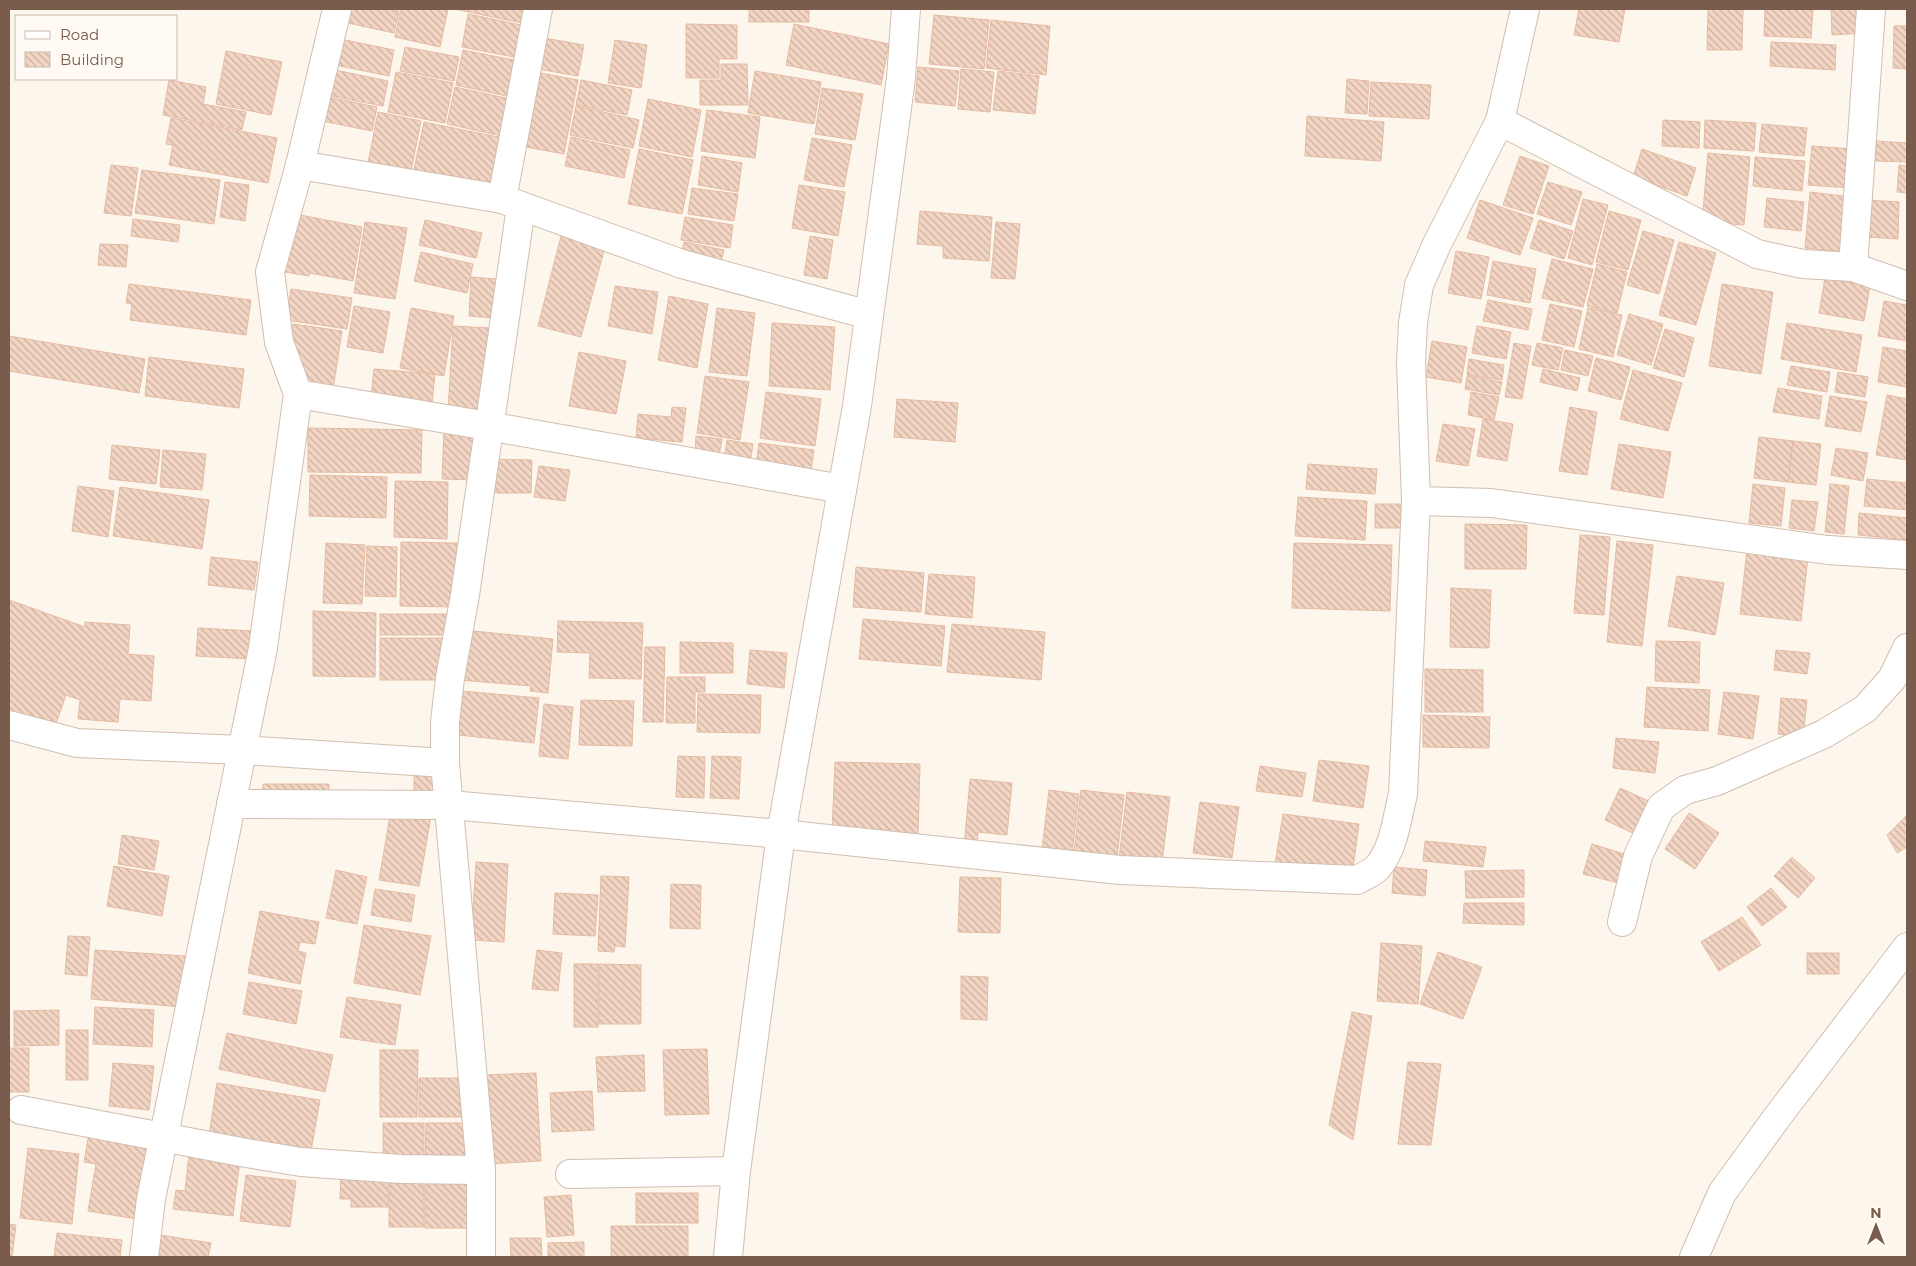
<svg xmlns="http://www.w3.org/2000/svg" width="1916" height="1266" viewBox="0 0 1916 1266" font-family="Montserrat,sans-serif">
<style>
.building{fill:url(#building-back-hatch);stroke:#e6bba3}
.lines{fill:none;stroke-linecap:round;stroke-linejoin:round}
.minor-casing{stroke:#d1beb0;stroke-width:30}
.minor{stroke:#fff;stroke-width:28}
</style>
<defs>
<pattern id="building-back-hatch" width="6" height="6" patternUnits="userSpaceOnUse" patternTransform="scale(1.25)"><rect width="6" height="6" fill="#f3d5c3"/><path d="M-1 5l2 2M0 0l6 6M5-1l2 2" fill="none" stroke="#cab0a1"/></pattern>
</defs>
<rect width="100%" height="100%" fill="#fdf6ec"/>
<g class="building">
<polygon points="342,9 391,9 399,11 394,33 339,21"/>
<polygon points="401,9 448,9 440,47 395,37"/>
<polygon points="454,9 531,9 527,24"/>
<rect x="749" y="9" width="60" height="13"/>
<polygon points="1579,9 1625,9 1619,42 1574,35"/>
<polygon points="1708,9 1743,9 1742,50 1707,50"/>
<polygon points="1765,9 1813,9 1811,38 1764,36"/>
<polygon points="1831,9 1863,9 1864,33 1832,35"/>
<polygon points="468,14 526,26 519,58 462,47"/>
<polygon points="934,15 989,20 984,69 929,64"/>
<polygon points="991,20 1050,26 1046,75 986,68"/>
<polygon points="686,24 737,25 737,59 719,59 719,78 686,78"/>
<polygon points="794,24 889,44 881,85 786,65"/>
<polygon points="1894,26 1907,26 1907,69 1893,68"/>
<polygon points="544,38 584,45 578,76 538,69"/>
<polygon points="340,39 394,50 389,76 335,65"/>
<polygon points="615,40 647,45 641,88 608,83"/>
<polygon points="1771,42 1836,45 1835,70 1770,66"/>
<polygon points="405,47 459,57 454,81 400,71"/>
<polygon points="463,50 519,61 511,97 456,85"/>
<polygon points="226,51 282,62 271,115 216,104"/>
<polygon points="721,64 747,64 748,105 700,105 700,80 721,80"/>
<polygon points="918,67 959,71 955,106 915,102"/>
<polygon points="330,69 388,81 383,106 325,95"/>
<polygon points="961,69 994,72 990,112 958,109"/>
<polygon points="755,71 821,82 814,124 748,113"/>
<polygon points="998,71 1039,76 1035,114 993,110"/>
<polygon points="396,72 453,83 445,123 388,112"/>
<polygon points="541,73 578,80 564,154 526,147"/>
<polygon points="1347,79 1369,81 1367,114 1345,113"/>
<polygon points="169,80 206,87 203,104 246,112 242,130 163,115"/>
<polygon points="581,80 632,90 627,115 576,105"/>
<polygon points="1371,82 1431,85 1429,119 1369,116"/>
<polygon points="455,87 510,99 502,136 447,124"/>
<polygon points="822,88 863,94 855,140 815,134"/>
<polygon points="322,96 377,107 372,131 317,120"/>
<polygon points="648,99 701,110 692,157 639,146"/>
<polygon points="576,106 639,120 633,148 570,135"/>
<polygon points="707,110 760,117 755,158 701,151"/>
<polygon points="378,112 421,121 411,171 368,163"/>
<polygon points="1307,116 1384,122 1381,161 1305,156"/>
<polygon points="171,118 277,138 268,183 169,165 173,145 166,144"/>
<polygon points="1663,120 1700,122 1699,148 1662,146"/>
<polygon points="1705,120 1756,123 1754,151 1704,148"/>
<polygon points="424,122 508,139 496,197 413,174"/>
<polygon points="1762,124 1807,128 1804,156 1759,152"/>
<polygon points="571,137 630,150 624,178 565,166"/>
<polygon points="812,138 852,145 844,187 804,180"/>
<polygon points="1876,141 1907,143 1907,162 1876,161"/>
<polygon points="1812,146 1853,149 1850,188 1808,185"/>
<polygon points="639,149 693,160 682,214 628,204"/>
<polygon points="1642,149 1696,168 1687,196 1633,177"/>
<polygon points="1708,153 1750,157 1744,225 1702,222"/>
<polygon points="702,156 742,163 738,192 698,185"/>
<polygon points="1520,156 1549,166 1533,214 1503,205"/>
<polygon points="1755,157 1805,161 1802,191 1753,186"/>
<polygon points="111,165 138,168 131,216 104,213"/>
<polygon points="1899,165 1907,166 1907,193 1897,192"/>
<polygon points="142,170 220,180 214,224 135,213"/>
<polygon points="225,182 249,185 245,221 220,217"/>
<polygon points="1548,182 1582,192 1571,225 1537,214"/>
<polygon points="799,185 845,192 838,236 792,228"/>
<polygon points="692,188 738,194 734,221 688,214"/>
<polygon points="1810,192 1851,197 1846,252 1805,248"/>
<polygon points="1767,198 1804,202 1801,231 1764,227"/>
<polygon points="1583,199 1608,205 1592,265 1568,258"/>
<polygon points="1480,200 1533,218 1520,255 1467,238"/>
<polygon points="1867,200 1899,202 1898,239 1866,237"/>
<polygon points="920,211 992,217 989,261 943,258 943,246 917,244"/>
<polygon points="1609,211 1641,220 1628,270 1596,262"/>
<polygon points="295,214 362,227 353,281 310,273 309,276 285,272"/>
<polygon points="685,217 733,225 730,248 681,240"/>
<polygon points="133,219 180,225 178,242 131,236"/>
<polygon points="425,220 482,233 476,258 419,245"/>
<polygon points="1539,220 1573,231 1564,259 1530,248"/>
<polygon points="365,222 407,228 395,299 354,293"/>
<polygon points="996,222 1020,224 1015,279 991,278"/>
<polygon points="1643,231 1674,240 1659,294 1627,285"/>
<polygon points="561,236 605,247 581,337 538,326"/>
<polygon points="810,236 833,240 827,279 804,275"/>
<polygon points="684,242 724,250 719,269 680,261"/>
<polygon points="1679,242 1716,253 1696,325 1659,315"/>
<polygon points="100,244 128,245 126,267 98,265"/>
<polygon points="1456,251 1489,257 1481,299 1448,293"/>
<polygon points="421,252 473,264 467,293 414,281"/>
<polygon points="1552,259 1593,269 1583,307 1542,298"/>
<polygon points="1493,261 1536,269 1530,303 1487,295"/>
<polygon points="1597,264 1627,272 1617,313 1587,306"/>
<polygon points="471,277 497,279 495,318 469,316"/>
<polygon points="1825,278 1870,286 1864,321 1819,313"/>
<polygon points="129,284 251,300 246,335 130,320 132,304 126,303"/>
<polygon points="1722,284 1773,292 1761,374 1709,366"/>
<polygon points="615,286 658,292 652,334 608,326"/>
<polygon points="291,289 352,298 347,329 286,320"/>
<polygon points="669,296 708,304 697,368 658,360"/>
<polygon points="1488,300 1532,309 1528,330 1483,321"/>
<polygon points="1884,301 1907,305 1907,341 1878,336"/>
<polygon points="1550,304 1582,311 1574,347 1542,340"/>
<polygon points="354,306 390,312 383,353 347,347"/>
<polygon points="411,308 454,316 444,376 400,368"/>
<polygon points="717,308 755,313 747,376 709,372"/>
<polygon points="1588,308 1622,315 1613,357 1579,349"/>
<polygon points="1629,314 1663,324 1651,365 1617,355"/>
<polygon points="772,323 835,327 830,390 769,386"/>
<polygon points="1787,323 1862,335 1856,372 1781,359"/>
<polygon points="293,324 342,331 332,396 298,391 292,375 296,348 289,348"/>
<polygon points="453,326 490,328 485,414 448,412"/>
<polygon points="1477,326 1511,332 1506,359 1472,353"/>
<polygon points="1665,329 1694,338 1684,377 1653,368"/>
<polygon points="9,336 145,359 139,393 9,371"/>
<polygon points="1432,341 1467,347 1461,383 1426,377"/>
<polygon points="1514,343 1531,346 1522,399 1505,397"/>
<polygon points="1537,343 1563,348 1558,370 1532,365"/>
<polygon points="1883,347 1907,351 1907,387 1878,382"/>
<polygon points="1565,350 1593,356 1588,376 1561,370"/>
<polygon points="579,352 626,361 616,414 569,406"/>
<polygon points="149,357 244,369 239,408 145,396"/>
<polygon points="1596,358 1630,367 1621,400 1588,391"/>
<polygon points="1469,359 1504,365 1502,380 1467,375"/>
<polygon points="1791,366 1830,372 1827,392 1787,385"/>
<polygon points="374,369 435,374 432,403 371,397"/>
<polygon points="1543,369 1580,378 1577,391 1540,382"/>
<polygon points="1633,370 1682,383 1668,431 1620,419"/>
<polygon points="1838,372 1868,377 1865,397 1835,392"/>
<polygon points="705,376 749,382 740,440 697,433"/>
<polygon points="1467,376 1502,382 1499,395 1465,389"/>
<polygon points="1778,388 1822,396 1819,419 1773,412"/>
<polygon points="766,392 821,399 815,446 760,438"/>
<polygon points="1471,392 1499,397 1494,420 1468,415"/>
<polygon points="1887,395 1907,399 1907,460 1876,455"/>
<polygon points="1830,396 1867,402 1861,432 1825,426"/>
<polygon points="897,399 958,403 955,442 894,437"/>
<polygon points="672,407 686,408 682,442 636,438 638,414 671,417"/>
<polygon points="1570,407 1597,412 1587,475 1559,471"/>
<polygon points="1483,419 1513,424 1507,461 1477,456"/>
<polygon points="1443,424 1475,429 1468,466 1436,461"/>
<polygon points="308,428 422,430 421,473 308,472"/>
<polygon points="444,430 476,431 474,480 442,479"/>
<polygon points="696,436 722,439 719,456 695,452"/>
<polygon points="1759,437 1793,441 1788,482 1754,478"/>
<polygon points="727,440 753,444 750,464 724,460"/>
<polygon points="1793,441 1821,444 1816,485 1788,482"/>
<polygon points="759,443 814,450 811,472 756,465"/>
<polygon points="1619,444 1671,452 1663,498 1611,489"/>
<polygon points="112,445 160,450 156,484 109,479"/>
<polygon points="1836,448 1868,453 1863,481 1831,475"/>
<polygon points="163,450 206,454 202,490 160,487"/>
<polygon points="490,459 532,460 531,493 490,493"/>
<polygon points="1308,464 1377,469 1375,494 1306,489"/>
<polygon points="539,466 570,470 565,501 534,497"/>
<polygon points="310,475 387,477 386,518 309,516"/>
<polygon points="1867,479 1907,483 1907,510 1864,506"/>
<polygon points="395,481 448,482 447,539 394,537"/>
<polygon points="1753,484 1785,488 1781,526 1749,523"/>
<polygon points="1830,484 1849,486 1844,534 1825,532"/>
<polygon points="78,486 114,491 108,537 72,531"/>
<polygon points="120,487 209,500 202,549 113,536"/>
<polygon points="1298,497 1367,501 1365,540 1295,536"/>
<polygon points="1792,500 1818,502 1814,531 1789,528"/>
<rect x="1375" y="504" width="30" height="24"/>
<polygon points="1859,513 1907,518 1907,540 1858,535"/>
<polygon points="1465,524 1527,525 1526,569 1465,569"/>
<polygon points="1580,535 1610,537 1604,615 1574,613"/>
<polygon points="1617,541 1653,545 1642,646 1607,642"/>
<polygon points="401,542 457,543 457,607 400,606"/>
<polygon points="326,543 365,545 362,604 323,603"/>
<polygon points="1294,543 1392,545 1390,611 1292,608"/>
<polygon points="367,546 397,547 396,597 365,596"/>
<polygon points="1747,549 1808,556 1801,621 1740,614"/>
<polygon points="211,557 258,562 254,590 208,585"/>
<polygon points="856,567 924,573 921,612 853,607"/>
<polygon points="929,574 975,577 972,618 925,614"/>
<polygon points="1677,576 1724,583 1715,635 1668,626"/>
<polygon points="1451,588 1491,590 1489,648 1450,647"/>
<polygon points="9,600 85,627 85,622 130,625 128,654 154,656 151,701 120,699 118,722 78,719 80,700 66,695 53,732 9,716"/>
<polygon points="313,611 376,613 375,677 313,676"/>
<rect x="380" y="614" width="76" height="21"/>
<polygon points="863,619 945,626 941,666 859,659"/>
<polygon points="558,621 643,623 641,679 589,678 590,653 557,652"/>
<polygon points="952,624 1045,632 1041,680 947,672"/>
<polygon points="198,628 254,631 252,659 196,656"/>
<polygon points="464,630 553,639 548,693 530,691 531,686 459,680"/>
<rect x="380" y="638" width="67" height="42"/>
<polygon points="1656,641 1700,642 1699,683 1655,681"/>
<polygon points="680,642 733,643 733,673 680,673"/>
<polygon points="645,647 665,647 663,722 643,722"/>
<polygon points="750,650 787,653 784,688 747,684"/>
<polygon points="1776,650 1810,653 1807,674 1774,670"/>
<polygon points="1425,669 1483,670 1483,712 1425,712"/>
<polygon points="667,677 705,677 705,692 695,692 695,723 666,723"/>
<polygon points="1647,687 1710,690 1708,731 1644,727"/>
<polygon points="462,691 539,698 534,743 458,735"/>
<polygon points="1724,692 1759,696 1753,739 1718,734"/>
<polygon points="698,694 761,695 760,733 697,732"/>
<polygon points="1781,698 1807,700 1803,737 1778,734"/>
<polygon points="581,700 634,701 632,746 579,745"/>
<polygon points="544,704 573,707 568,759 539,756"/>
<polygon points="1423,715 1490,717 1489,748 1423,747"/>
<polygon points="1616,738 1659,742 1655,773 1613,768"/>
<polygon points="678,756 705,757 704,798 676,797"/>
<polygon points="712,756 741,757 739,799 710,798"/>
<polygon points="1319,760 1369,766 1363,808 1313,801"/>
<polygon points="835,762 920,764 918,837 832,833"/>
<polygon points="1260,766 1306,773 1302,797 1256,791"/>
<polygon points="414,771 435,771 434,799 414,799"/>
<polygon points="970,779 1012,783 1007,835 978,832 977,849 964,847"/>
<polygon points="263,784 329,784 329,802 263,801"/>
<polygon points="1620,788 1653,803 1637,835 1605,820"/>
<polygon points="1049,790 1079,794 1071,861 1041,858"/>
<polygon points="1081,790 1124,795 1116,866 1073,861"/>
<polygon points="1127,792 1170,797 1161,871 1118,867"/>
<polygon points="1200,802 1239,807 1232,858 1193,853"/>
<polygon points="391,810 431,816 419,886 379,880"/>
<polygon points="1689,813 1719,833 1695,869 1665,849"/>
<polygon points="1283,814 1359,824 1352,875 1275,864"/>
<polygon points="1907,815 1907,847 1897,853 1887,835"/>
<polygon points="122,835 159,841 154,870 118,864"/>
<polygon points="1425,841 1486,847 1483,867 1423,861"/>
<polygon points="1592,844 1630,856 1622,884 1583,874"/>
<polygon points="1792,857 1815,878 1798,898 1774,876"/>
<polygon points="476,862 508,864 504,942 471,940"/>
<polygon points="114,866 169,876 162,916 107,906"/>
<polygon points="1394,867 1427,870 1425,896 1392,893"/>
<polygon points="336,870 367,877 357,924 326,918"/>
<polygon points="1524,870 1524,897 1466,898 1465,871"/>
<polygon points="601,876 629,877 625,947 615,946 614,952 598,951"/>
<polygon points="960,877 1001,878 1000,933 958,932"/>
<polygon points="671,884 701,885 700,929 670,928"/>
<polygon points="1771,888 1787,907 1762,926 1747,907"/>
<polygon points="375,889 415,895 411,922 371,915"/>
<polygon points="555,893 598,895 595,936 553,934"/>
<polygon points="1464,903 1524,903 1524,925 1463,923"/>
<polygon points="260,911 319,922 315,944 300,942 298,951 306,953 300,984 248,973"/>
<polygon points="1742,917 1761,945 1719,971 1701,942"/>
<polygon points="364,925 431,936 420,995 354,983"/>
<polygon points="68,936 90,937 87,976 65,974"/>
<polygon points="1381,943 1422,946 1418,1004 1377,1001"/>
<polygon points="95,950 185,956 181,1007 91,999"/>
<polygon points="537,950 562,953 558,991 532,989"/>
<polygon points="1438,952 1482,967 1463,1019 1420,1004"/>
<rect x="1807" y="953" width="32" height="21"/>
<rect x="574" y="964" width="24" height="63"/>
<polygon points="599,964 641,965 641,1024 599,1024"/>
<polygon points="961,976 988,977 987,1020 961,1019"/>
<polygon points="249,982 302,991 296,1024 243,1014"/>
<polygon points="347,997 401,1005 395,1045 340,1037"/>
<polygon points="95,1007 154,1010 152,1047 93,1044"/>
<polygon points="59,1010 59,1045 14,1046 14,1011"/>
<polygon points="1352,1012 1372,1016 1353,1140 1329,1125"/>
<rect x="66" y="1030" width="22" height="50"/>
<polygon points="227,1033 333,1055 325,1092 219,1069"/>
<rect x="9" y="1048" width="20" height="44"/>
<polygon points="707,1049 709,1114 665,1115 663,1050"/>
<polygon points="380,1050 418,1050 417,1117 380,1117"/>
<polygon points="644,1055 645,1091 598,1092 596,1057"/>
<polygon points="1408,1062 1441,1064 1431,1145 1398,1144"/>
<polygon points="113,1063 154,1066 149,1110 109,1106"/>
<polygon points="536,1073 541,1161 487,1164 482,1075"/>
<rect x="419" y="1078" width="42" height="39"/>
<polygon points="217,1083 320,1100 311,1151 209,1135"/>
<polygon points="592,1091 594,1130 552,1132 550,1093"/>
<rect x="383" y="1123" width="41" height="41"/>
<polygon points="426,1123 467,1123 467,1164 425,1164"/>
<polygon points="89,1133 149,1147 137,1219 88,1211 96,1164 84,1162"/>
<polygon points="28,1148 79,1154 72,1224 20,1218"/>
<polygon points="189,1154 240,1160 233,1216 173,1209 176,1190 185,1191"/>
<polygon points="341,1171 388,1171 388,1207 351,1207 351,1199 340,1199"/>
<rect x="389" y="1171" width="35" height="56"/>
<rect x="425" y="1173" width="52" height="55"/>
<polygon points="246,1175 296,1181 290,1227 240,1221"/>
<rect x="636" y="1193" width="62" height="30"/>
<polygon points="571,1195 574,1235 547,1237 544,1197"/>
<polygon points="9,1224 16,1225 12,1257 9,1257"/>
<rect x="611" y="1226" width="77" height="31"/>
<polygon points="57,1233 122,1240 120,1257 54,1257"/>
<polygon points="160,1235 211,1243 208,1257 156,1257"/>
<polygon points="510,1238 541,1238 542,1257 511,1257"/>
<polygon points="584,1242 584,1257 548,1257 548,1243"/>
</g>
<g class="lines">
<g class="minor-casing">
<g id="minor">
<polyline points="1500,121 1757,254 1803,264 1853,267 1907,286"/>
<polyline points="300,165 502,199 682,264 869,315"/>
<polyline points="502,199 538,9"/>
<polyline points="1853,267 1871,9"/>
<polyline points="298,394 488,426 842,489"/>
<polyline points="1416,501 1491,503 1828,550 1907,555"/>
<polyline points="9,725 77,743 242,750 445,763"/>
<path d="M231,804L450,805L781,834L1120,870L1357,880C1364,876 1372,873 1377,868C1394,849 1397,818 1403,794L1416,501L1411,362L1413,323L1419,285L1437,244L1500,121L1525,9"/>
<polyline points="1622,922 1638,856 1661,807 1685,790 1717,781 1824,734 1865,709 1892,679 1907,648"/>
<polyline points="21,1110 246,1153 301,1162 401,1169 481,1170"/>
<polyline points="570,1174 736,1171"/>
<polyline points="144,1257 151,1199 263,648 298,394 279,342 270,272 300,165 337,9"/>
<polyline points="481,1257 481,1170 445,763 445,722 450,678 465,595 521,207"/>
<polyline points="728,1257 736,1171 781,834 857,406 901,78 906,9"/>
<polyline points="1694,1257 1722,1193 1778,1116 1907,947"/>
</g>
</g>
<use href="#minor" class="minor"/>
</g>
<rect width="1916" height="1266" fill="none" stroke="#7a5c4d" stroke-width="20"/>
<rect x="15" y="15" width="162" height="65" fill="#fffaf3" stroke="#cabbb1"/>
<rect x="25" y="31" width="25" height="8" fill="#ffffff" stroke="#cabbb1"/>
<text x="60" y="40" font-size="15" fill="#7a5c4d">Road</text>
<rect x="25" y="52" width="25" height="15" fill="url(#building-back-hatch)" stroke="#cabbb1"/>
<text x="60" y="65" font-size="15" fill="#7a5c4d">Building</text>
<g transform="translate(1876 1226)" stroke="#fffaf3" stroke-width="4" paint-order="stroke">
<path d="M0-4L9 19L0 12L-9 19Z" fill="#7a5c4d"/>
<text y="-8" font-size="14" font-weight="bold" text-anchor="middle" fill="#7a5c4d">N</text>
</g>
</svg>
